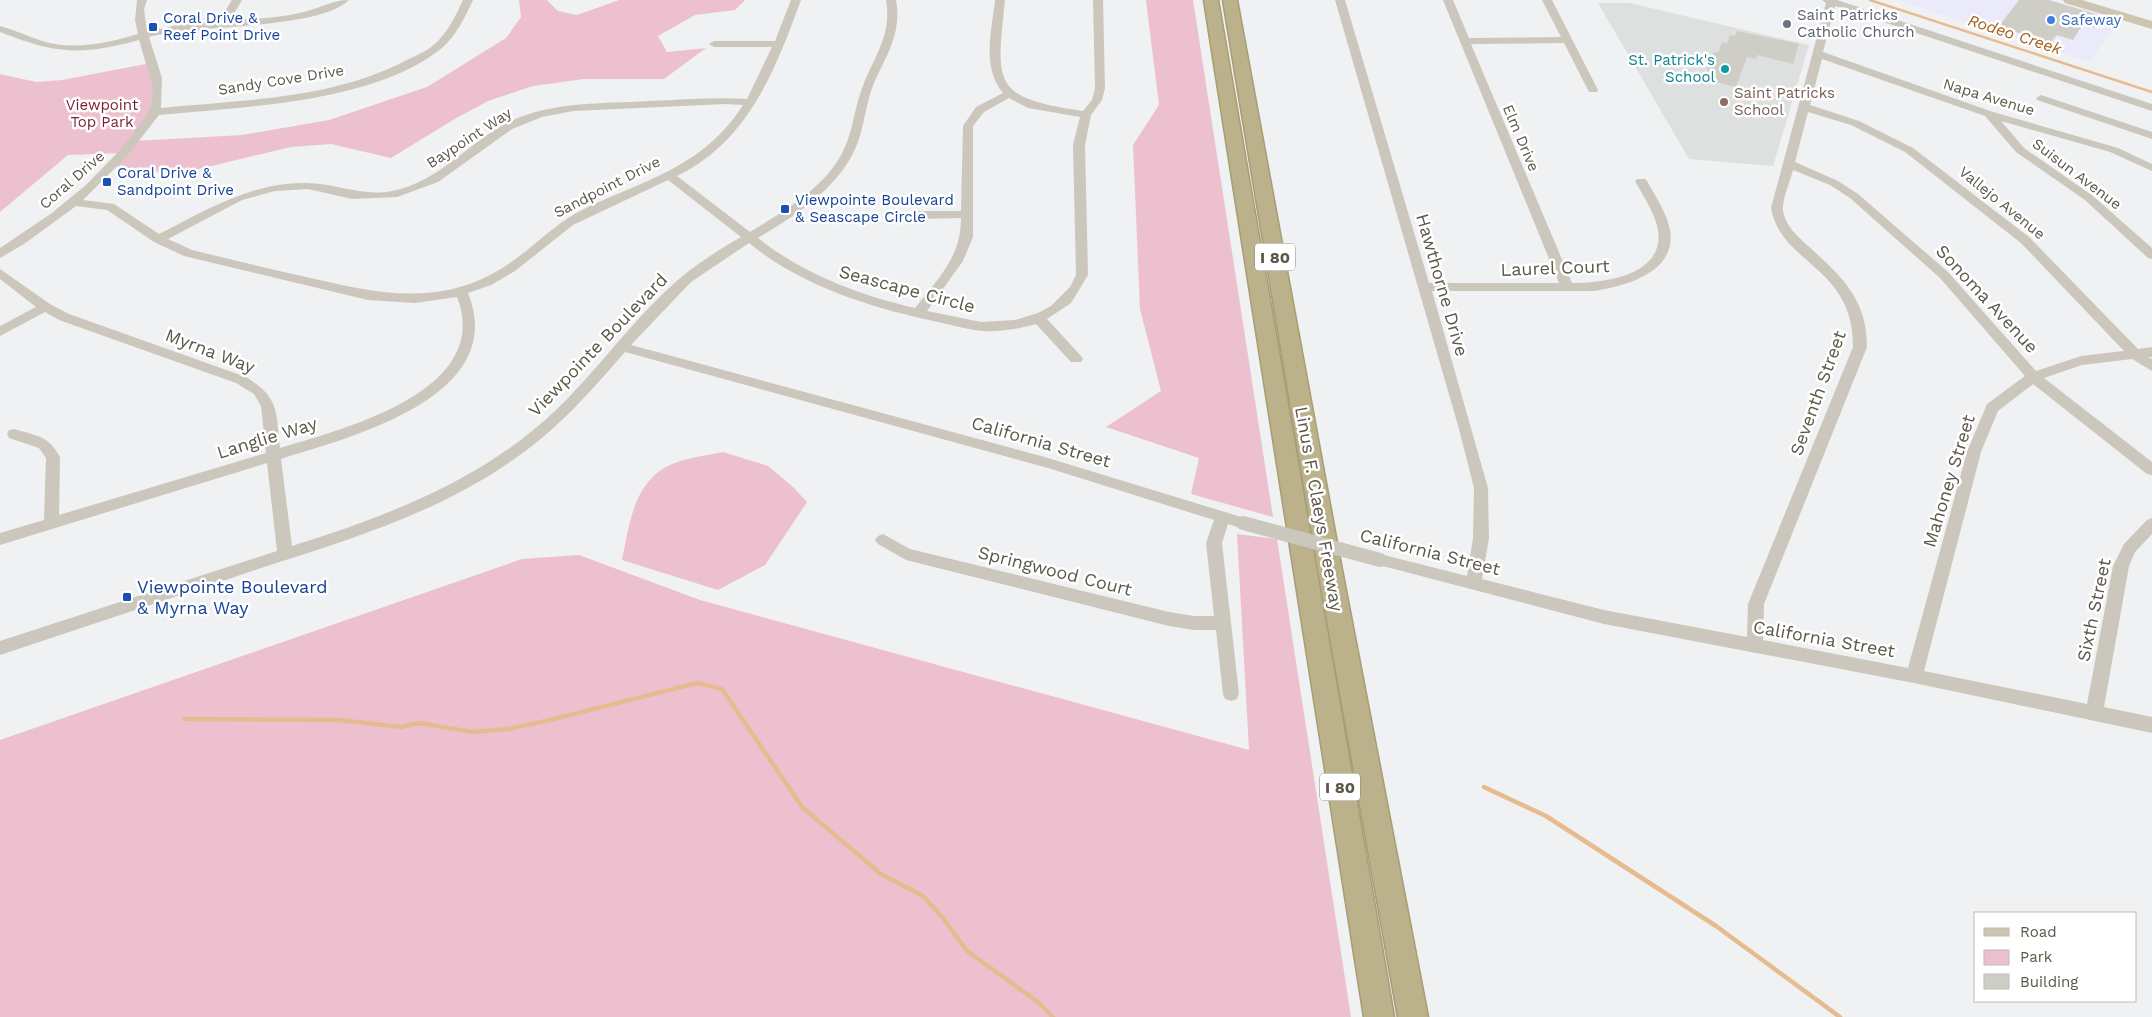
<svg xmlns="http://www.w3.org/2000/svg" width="2152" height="1017" viewBox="0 0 2152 1017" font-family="'Work Sans',sans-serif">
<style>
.commercial{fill:#eaeafb}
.education{fill:#dee0e0}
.green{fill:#ecc0cf}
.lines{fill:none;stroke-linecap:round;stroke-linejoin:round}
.stream-far1{stroke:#e7bb90;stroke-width:2.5}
.stream{stroke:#e7bb90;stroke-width:4.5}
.building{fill:#cecec6}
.highway-casing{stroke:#a79e75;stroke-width:3}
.minor{fill:#cbc7bc;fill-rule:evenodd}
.major{fill:#ccc6b1;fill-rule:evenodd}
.highway{fill:#bbb18a;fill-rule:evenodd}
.minor-bridge{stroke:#cbc7bc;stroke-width:14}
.shop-dot{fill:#3f7fe0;stroke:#fff;stroke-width:2}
.worship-dot{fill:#6b7280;stroke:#fff;stroke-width:2}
.transit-dot{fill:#1a4fb4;stroke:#fff;stroke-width:2}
.culture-dot{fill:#0f9aa8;stroke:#fff;stroke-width:2}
.education-dot{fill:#8d6e63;stroke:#fff;stroke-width:2}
.labels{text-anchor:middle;stroke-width:5;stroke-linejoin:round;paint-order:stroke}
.far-worship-label{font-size:15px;fill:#5b616d;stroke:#fff;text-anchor:start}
.far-transit-label{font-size:15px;fill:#164399;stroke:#fff;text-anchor:start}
.far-shop-label{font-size:15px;fill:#366cbe;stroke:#fff;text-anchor:start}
.far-culture-label{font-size:15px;fill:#0d838f;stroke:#fff;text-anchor:end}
.far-street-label{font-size:15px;fill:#5c5748;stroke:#fff}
.far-education-label{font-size:15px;fill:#785e54;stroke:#fff;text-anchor:start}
.far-park-label{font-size:15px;fill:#791d30;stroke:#fff}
.far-water-label{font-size:16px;font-style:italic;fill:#a25c15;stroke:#fff}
.shield{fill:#fff;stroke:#8d897f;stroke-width:1}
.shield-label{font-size:16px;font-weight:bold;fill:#5c5748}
.street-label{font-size:18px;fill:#5c5748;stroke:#fff}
.transit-label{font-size:18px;fill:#164399;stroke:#fff;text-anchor:start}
</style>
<rect width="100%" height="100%" fill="#eff1f2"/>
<polygon class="commercial" points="1898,0 2052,0 2118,19 2090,62"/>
<polygon class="education" points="1598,3 1629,3 1809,45 1773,166 1689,159"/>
<g class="green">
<polygon points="519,0 547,0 558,11 577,15 619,0 745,0 735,10 695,15 658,36 667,52 706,48 664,79 584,79 533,86 488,101 453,120 391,158 331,144 291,147 178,174 113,166 124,153 68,155 0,212 0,74 36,82 62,80 151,63 155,112 133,141 242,135 329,120 427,87 506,38 521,17"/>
<polygon points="1146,0 1193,0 1273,517 1191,494 1199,458 1106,427 1161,391 1140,309 1133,145 1159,105"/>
<path d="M723,452L768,466L793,487L807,502L765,565L718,590L622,560C630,522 634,476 678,462C692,457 708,455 723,452Z"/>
<polygon points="1237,534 1277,539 1351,1017 0,1017 0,740 522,559 579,555 700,600 1249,750"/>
</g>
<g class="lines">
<polyline class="stream-far1" points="1870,0 2152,92"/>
<g class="stream">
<polyline points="184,719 339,720 401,727 419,723 472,732 508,729 550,720 697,683 722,689 802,807 881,874 923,896 943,918 967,951 1038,1002 1053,1017"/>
<polyline points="1484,787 1546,816 1716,926 1840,1017"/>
</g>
</g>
<g class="building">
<polygon points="2019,0 2049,0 2102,16 2095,28 2083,24 2073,40 2057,35 2049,44 1999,26"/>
<polygon points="1737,31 1799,44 1793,64 1757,55 1756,59 1747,57 1736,87 1704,79 1714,52 1718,53 1722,42 1727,43 1730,35 1735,36"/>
</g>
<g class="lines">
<g class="highway-casing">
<g id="highway">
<polygon points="1204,0 1218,0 1394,1017 1364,1017"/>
<polygon points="1223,0 1237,0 1342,570 1428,1017 1398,1017 1318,570"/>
</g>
</g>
<g class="minor">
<path d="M137,0H147L144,9L147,32L177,25L219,21L232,0H242L230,20C254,19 280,18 304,12C320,8 333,0 349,0C318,30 196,24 149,37L162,78L161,108C243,100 333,99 407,60C417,55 429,50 437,42C449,30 456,15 463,0H473C465,17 456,36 442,48C375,103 242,107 159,115L127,156L83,200L114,204L159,234C206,210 252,182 306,183C335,183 363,197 392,191C438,182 466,145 505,124C549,101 600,104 649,101C682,100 714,97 747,99L772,47H714L709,44L714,41H775L791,0H801C775,70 749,141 677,176L750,232C786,210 832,184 847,142C854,123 856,102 864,83C876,54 892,33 886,0H896C902,33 887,54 874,83C866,102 865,122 858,142C842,186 796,215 758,238C803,274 859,295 915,308C938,278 961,258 961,218L919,219L913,215L919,211H961L963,126L976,107L1003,93C981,66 992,31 995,0H1005C996,85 992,98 1083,111L1092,100L1095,88L1093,0H1103L1105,88L1102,100L1091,115L1085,145L1088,275L1071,303L1047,319L1081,356L1083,359L1081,362H1071L1036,324C1019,329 1000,332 983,331C968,330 953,325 938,322C872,308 803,287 749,243L691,282L631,345L1048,458L1248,519L1251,523L1248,527L1243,529L1228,524L1222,543L1239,694L1237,699L1231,701L1225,699L1223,694L1216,630H1194L1169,626L906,560L878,544L875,540L878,536L883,534L910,549L1169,612L1194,616H1214L1206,543L1214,520L1048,468L625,352C592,390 559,428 517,457C439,513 348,540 258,569C172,598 86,626 0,655V641L277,551L267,463L0,545V533L44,520L46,458L39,448L9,438L7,434L9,430L14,429C37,436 48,435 60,457L59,515L266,453L261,406L254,394L236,383L59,320L45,312L0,336V326L36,307L0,279V269L50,304L69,314L246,377C280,398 276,412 280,448C343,429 494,391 457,297L415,303L368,300L184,256L154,242L107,210L76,206L24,244L0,258V248L52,213L87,184L119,151L146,117L151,106L153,88L139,40C81,56 56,54 0,32V26C15,30 30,37 45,42C77,50 107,43 138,34L135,20ZM1009,98L1028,108L1080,117L1073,145L1076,275L1070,287L1051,306L1038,313L1015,320L981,322L927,311L963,261L973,237V126L984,112ZM726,104L743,105C704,166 648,179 586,208C550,225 526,257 490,275C429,307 366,291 302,276C266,268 229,259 192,250L168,239L242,200L275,191L308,189L352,199L397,197L438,182L512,129L542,117L573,111ZM668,180L741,237C715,252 690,268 668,289C627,327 595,373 555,411C481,481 387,516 292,546L281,459C351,437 510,397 468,293L491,285L515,271L573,225Z"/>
<path d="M1335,0H1345L1429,283H1559L1443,0H1453L1469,38L1561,37L1542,0H1552L1598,90L1597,92H1589L1564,43L1471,44L1572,283C1603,283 1665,276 1658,230C1655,213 1643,196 1635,181L1637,179H1645L1647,181C1655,196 1667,213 1670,230C1677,273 1625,286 1594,291H1432L1488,488L1489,538L1482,579L1604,610L1747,637L1748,604L1853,347C1854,266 1781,265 1771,208L1826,3L1822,0H1837L2152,104V111L1835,6L1823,52L1993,112L2118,148L2152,164V171L2110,152L2001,121L2024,148L2093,196L2152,248V259L2148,258L2085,200L2016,152L1985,116L1822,59L1810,105L1859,121L1913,148L2029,237L2138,349L2152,347V357H2148L2152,359V371L2132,359L2082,365L2044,378L2152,462V475L2147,474L2033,384L1998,411L1981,452L1924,671L2087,704L2113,566L2124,544L2147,520L2152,518V534L2135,552L2129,566L2104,707L2152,717V733L1914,683L1604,624L1375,564L1372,560L1375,556L1380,554L1467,576L1473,538L1474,488L1459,429ZM1808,112L1851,125L1905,152L2021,243L2124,351L2081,356L2036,371L1948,272L1858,194L1838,181L1795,162ZM1793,170L1830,185L1850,198L1940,278L2025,376L1987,404L1967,452L1908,668L1763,640L1764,604L1867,347C1867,298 1841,276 1807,245C1796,235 1786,226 1783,211C1782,199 1790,182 1793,170Z"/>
<polygon points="2041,95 2152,132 2152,139 2037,100 2036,98"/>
</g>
<polygon class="major" points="2063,0 2082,0 2152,21 2152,29 2065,3"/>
<use href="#highway" class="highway"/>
<polyline class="minor-bridge" points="1243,523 1380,560"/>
</g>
<circle class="shop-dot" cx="2051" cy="20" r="5"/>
<circle class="worship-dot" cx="1787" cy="24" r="5"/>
<g class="transit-dot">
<rect x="148" y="22" width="10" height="10" rx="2.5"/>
<rect x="102" y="177" width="10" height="10" rx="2.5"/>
<rect x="780" y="204" width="10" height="10" rx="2.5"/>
<rect x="122" y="592" width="10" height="10" rx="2.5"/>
</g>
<circle class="culture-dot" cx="1725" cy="69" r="5"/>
<circle class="education-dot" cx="1724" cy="102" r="5"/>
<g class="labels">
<g class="far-worship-label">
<text x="1797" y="20">Saint Patricks<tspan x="1797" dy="17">Catholic Church</tspan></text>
</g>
<g class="far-transit-label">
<text x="163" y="23">Coral Drive &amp;<tspan x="163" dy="17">Reef Point Drive</tspan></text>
<text x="117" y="178">Coral Drive &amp;<tspan x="117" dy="17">Sandpoint Drive</tspan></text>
<text x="795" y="205">Viewpointe Boulevard<tspan x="795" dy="17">&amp; Seascape Circle</tspan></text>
</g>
<g class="far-shop-label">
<text x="2061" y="25">Safeway</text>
</g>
<g class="far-culture-label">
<text x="1715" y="65">St. Patrick's<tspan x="1715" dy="17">School</tspan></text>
</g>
<g class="far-street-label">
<text transform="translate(281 80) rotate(-9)" y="5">Sandy Cove Drive</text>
<text transform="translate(1989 97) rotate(17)" y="5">Napa Avenue</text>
<text transform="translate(469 138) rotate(-33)" y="5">Baypoint Way</text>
<text transform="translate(1521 138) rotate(67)" y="5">Elm Drive</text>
<text transform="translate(2077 174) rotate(37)" y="5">Suisun Avenue</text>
<text transform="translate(72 180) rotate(-41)" y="5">Coral Drive</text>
<text transform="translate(607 187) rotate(-27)" y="5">Sandpoint Drive</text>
<text transform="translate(2002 203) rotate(39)" y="5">Vallejo Avenue</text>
</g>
<g class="far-education-label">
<text x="1734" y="98">Saint Patricks<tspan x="1734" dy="17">School</tspan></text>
</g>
<g class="far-park-label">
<text x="102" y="110">Viewpoint<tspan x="102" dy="17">Top Park</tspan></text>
</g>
<g class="far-water-label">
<text transform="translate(2015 34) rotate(18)" y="6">Rodeo Creek</text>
</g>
<g class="shield">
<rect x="1255" y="243.5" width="40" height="27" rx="4"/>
<rect x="1320" y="773.5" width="40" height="27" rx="4"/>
</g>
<g class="shield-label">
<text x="1275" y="263">I 80</text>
<text x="1340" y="793">I 80</text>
</g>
<g class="street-label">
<text transform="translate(1555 268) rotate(-2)" y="6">Laurel Court</text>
<text transform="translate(1442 285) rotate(74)" y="6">Hawthorne Drive</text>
<text transform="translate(907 289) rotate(15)" y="6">Seascape Circle</text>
<text transform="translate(1987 299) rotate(47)" y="6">Sonoma Avenue</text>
<text transform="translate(598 345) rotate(-46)" y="6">Viewpointe Boulevard</text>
<text transform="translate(210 351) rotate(21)" y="6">Myrna Way</text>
<text transform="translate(1818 393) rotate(-70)" y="6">Seventh Street</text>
<text transform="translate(267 438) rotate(-17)" y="6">Langlie Way</text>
<text transform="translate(1041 442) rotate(16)" y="6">California Street</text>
<text transform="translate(1949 481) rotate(-73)" y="6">Mahoney Street</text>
<text transform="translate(1319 509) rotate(80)" y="6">Linus F. Claeys Freeway</text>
<text transform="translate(1430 552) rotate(14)" y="6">California Street</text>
<text transform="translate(1055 571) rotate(14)" y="6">Springwood Court</text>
<text transform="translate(2094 610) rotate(-78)" y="6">Sixth Street</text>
<text transform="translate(1824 639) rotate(10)" y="6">California Street</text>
</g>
<g class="transit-label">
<text x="137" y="593">Viewpointe Boulevard<tspan x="137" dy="21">&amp; Myrna Way</tspan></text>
</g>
</g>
<rect x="1974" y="912" width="162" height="90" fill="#ffffff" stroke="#bebcb6"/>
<rect x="1984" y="928" width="25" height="8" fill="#ccc6b1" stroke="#bebcb6"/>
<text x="2020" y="937" font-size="15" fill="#5c5748">Road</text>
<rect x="1984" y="950" width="25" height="15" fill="#ecc0cf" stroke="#bebcb6"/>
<text x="2020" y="962" font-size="15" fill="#5c5748">Park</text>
<rect x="1984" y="974" width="25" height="15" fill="#cecec6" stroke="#bebcb6"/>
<text x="2020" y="987" font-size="15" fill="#5c5748">Building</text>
</svg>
